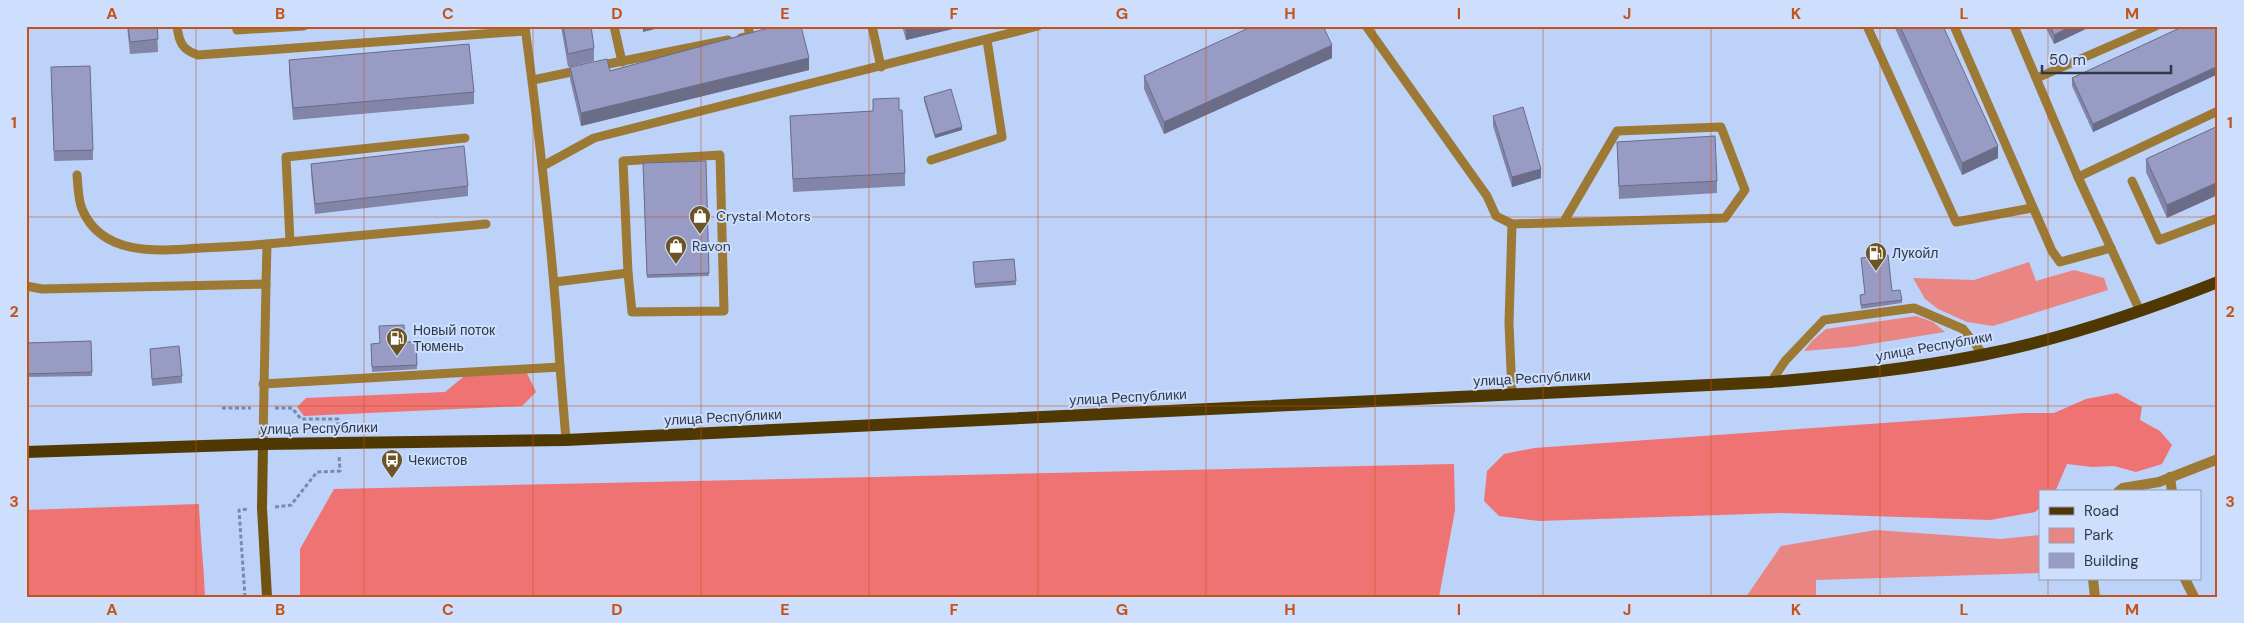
<svg xmlns="http://www.w3.org/2000/svg" width="2244" height="623" viewBox="0 0 2244 623" font-family="'DM Sans',sans-serif">
<style>
.green{fill:#e98684}
.forest{fill:#f07374}
.lines{fill:none;stroke-linecap:round;stroke-linejoin:round}
.path{stroke:#7b8aa6;stroke-width:3;stroke-dasharray:4 2.5;stroke-linecap:butt}
.lane{stroke:#9c7934;stroke-width:9}
.street{stroke:#9c7934;stroke-width:10}
.secondary{stroke:#705211;stroke-width:10}
.primary{stroke:#503802;stroke-width:12}
.wall{fill:#8385a8}
.shaded-wall{fill:#6a6c88}
.building{fill:#989bc3;stroke:#6a6c88}
.grid{fill:none;stroke:#c35318;stroke-width:1;stroke-opacity:0.55}
.labels{text-anchor:middle;stroke-width:4;stroke-linejoin:round;paint-order:stroke}
.poi-label{font-size:14px;fill:#303948;stroke:#cedffe;text-anchor:start}
.street-label{font-size:14px;fill:#303948;stroke:#cedffe}
.neatline{fill:none;stroke:#c35318;stroke-width:2}
.grid-label{font-size:16px;text-anchor:middle;font-weight:bold;fill:#c35318}
</style>
<rect width="100%" height="100%" fill="#bdd2f9"/>
<g class="green">
<polygon points="2029,262 2036,281 2074,270 2104,278 2108,290 1993,326 1967,322 1938,309 1925,299 1913,278 1974,280"/>
<polygon points="1916,316 1933,322 1945,332 1852,347 1804,351 1812,341 1826,329"/>
<polygon points="1876,530 2001,539 2040,535 2040,573 1816,580 1816,597 1746,597 1781,546"/>
</g>
<g class="forest">
<polygon points="526,371 536,392 522,406 304,416 297,407 306,398 445,392 468,373"/>
<polygon points="2117,393 2142,407 2140,420 2160,431 2172,445 2162,464 2136,472 2114,466 2092,467 2067,464 2055,492 2040,492 2040,508 2035,512 1990,520 1782,513 1539,521 1499,516 1484,501 1487,471 1504,454 1534,448 2024,413 2054,413 2086,399"/>
<polygon points="1454,464 1455,510 1439,597 300,597 300,549 334,489"/>
<path d="M199,504C200,535 204,566 205,597H26V510Z"/>
</g>
<g class="lines">
<g class="path">
<polyline points="222,408 251,408"/>
<polyline points="275,408 292,408 301,419 338,419 338,429"/>
<polyline points="275,507 291,505 317,472 340,471 339,455"/>
<polyline points="245,597 239,510 249,509"/>
</g>
<g class="lane">
<path d="M177,26C179,42 182,50 198,55L525,31"/>
<polyline points="236,26 237,30 304,26"/>
<polyline points="614,26 622,62"/>
<polyline points="872,26 881,67"/>
<polyline points="1366,26 1487,196 1496,216 1512,224 1509,323 1512,394"/>
<polyline points="1867,26 1956,222 2032,208"/>
<polyline points="1954,26 2052,251 2060,262 2111,248"/>
<polyline points="2014,26 2078,177 2140,311"/>
<path d="M525,27C540,140 553,253 560,367"/>
<polyline points="741,38 750,36 748,26"/>
<polyline points="598,66 728,40"/>
<polyline points="2037,78 2156,26"/>
<polyline points="533,80 581,70"/>
<polygon points="720,155 724,311 632,312 628,273 623,161"/>
<polyline points="931,160 1002,137 987,40"/>
<polyline points="543,166 594,138 1038,26"/>
<path d="M77,175C78,185 78,199 82,209C102,257 159,251 201,248C223,247 245,246 267,244"/>
<polyline points="2078,177 2218,111"/>
<polyline points="2132,181 2159,240 2218,218"/>
<polyline points="1512,224 1725,218 1745,190 1721,127 1617,131 1563,223"/>
<polyline points="290,242 286,157 465,138"/>
<polyline points="555,282 628,273"/>
<polyline points="266,284 267,244 486,224"/>
<polyline points="26,286 42,289 266,284 263,444"/>
<polyline points="1771,382 1785,361 1824,320 1914,308 1963,329 1983,354"/>
<polyline points="263,384 560,367 566,440"/>
</g>
<g class="street">
<polyline points="2170,477 2172,492"/>
<polyline points="2118,492 2123,488 2159,482 2218,459"/>
<polyline points="2093,579 2095,597"/>
<polyline points="2185,579 2194,597"/>
</g>
<polyline class="secondary" points="263,444 262,508 267,597"/>
<path class="primary" d="M26,452L263,444L566,440L1771,382C1842,376 1912,369 1982,355C2062,339 2142,312 2218,282"/>
</g>
<g class="wall">
<polygon points="127,26 157,26 158,52 130,54"/>
<polygon points="561,26 591,26 594,48 594,61 568,67"/>
<polygon points="773,26 801,26 809,70 581,126 570,79 570,67 610,71 773,28"/>
<polygon points="902,26 965,26 906,40"/>
<polygon points="1894,26 1943,26 1998,158 1962,175"/>
<polygon points="2045,26 2092,26 2054,44"/>
<polygon points="2218,26 2218,74 2093,132 2072,86 2072,78"/>
<polygon points="1332,58 1164,134 1144,89 1144,76"/>
<polygon points="289,60 474,92 474,104 293,120 289,72"/>
<polygon points="51,77 93,150 93,160 54,161"/>
<polygon points="924,97 962,130 935,138 924,101"/>
<polygon points="873,99 899,110 905,173 905,186 793,192 790,116 873,111"/>
<polygon points="1493,116 1541,178 1512,187 1493,126"/>
<polygon points="2218,126 2167,218 2146,172 2146,159"/>
<polygon points="1617,142 1717,181 1717,193 1619,199"/>
<polygon points="643,163 709,273 709,276 647,278"/>
<polygon points="311,164 468,186 468,196 315,214 311,173"/>
<polygon points="1014,259 1016,285 975,288 973,262"/>
<polygon points="1892,291 1902,300 1902,303 1861,309 1860,295"/>
<polygon points="91,341 92,376 26,377 26,343"/>
<polygon points="416,342 417,369 372,372 371,344"/>
<polygon points="150,349 182,376 182,383 152,386"/>
</g>
<g class="shaded-wall">
<polygon points="643,26 667,26 643,32"/>
<polygon points="919,26 965,26 906,40 906,29"/>
<polygon points="2071,26 2092,26 2054,44 2054,35"/>
<polygon points="1332,45 1332,58 1164,134 1164,122"/>
<polygon points="809,58 809,70 581,126 581,113"/>
<polygon points="2218,66 2218,74 2093,132 2093,124"/>
<polygon points="962,127 962,130 935,138 935,135"/>
<polygon points="1998,146 1998,158 1962,175 1962,163"/>
<polygon points="1541,169 1541,178 1512,187 1512,177"/>
<polygon points="2218,182 2218,195 2167,218 2167,205"/>
</g>
<g class="building">
<polygon points="128,26 157,26 158,39 130,42"/>
<polygon points="563,26 591,26 594,48 568,54"/>
<polygon points="776,26 801,26 809,58 581,113 570,67 607,59 610,71"/>
<polygon points="905,26 919,26 906,29"/>
<polygon points="1253,26 1323,26 1332,45 1164,122 1144,76"/>
<polygon points="1900,26 1943,26 1998,146 1962,163"/>
<polygon points="2050,26 2071,26 2054,35"/>
<polygon points="2184,26 2218,26 2218,66 2093,124 2072,78"/>
<polygon points="469,44 474,92 293,108 289,60"/>
<polygon points="90,66 93,150 54,151 51,67"/>
<polygon points="951,89 962,127 935,135 924,97"/>
<polygon points="899,98 899,110 902,110 905,173 793,179 790,116 873,111 873,99"/>
<polygon points="1523,107 1541,169 1512,177 1493,116"/>
<polygon points="2218,126 2218,182 2167,205 2146,159"/>
<polygon points="1715,136 1717,181 1619,186 1617,142"/>
<polygon points="464,146 468,186 315,204 311,164"/>
<polygon points="706,161 709,273 647,275 643,163"/>
<polygon points="1888,255 1892,291 1900,290 1902,300 1861,305 1860,295 1865,294 1861,258"/>
<polygon points="1014,259 1016,281 975,284 973,262"/>
<polygon points="404,325 405,342 416,342 417,365 372,367 371,344 380,343 379,326"/>
<polygon points="91,341 92,372 26,374 26,343"/>
<polygon points="179,346 182,376 152,379 150,349"/>
</g>
<path class="grid" d="M196,26V597M364,26V597M533,26V597M701,26V597M869,26V597M1038,26V597M1206,26V597M1375,26V597M1543,26V597M1711,26V597M1880,26V597M2048,26V492M26,217H2218M26,406H2218M2048,579V597"/>
<defs>
<g id="shop-pin" transform="scale(1.125)"><path d="M0 17L-7.5 6A9.5 9.5 0 1 1 7.5 6Z" fill="#6d5425" stroke="#cedffe"/><path d="M-5-2.5h2.3a2.7 3.5 0 0 1 5.4 0H5L5.5 6h-11ZM-1.5-2.5h3a1.5 2.3 0 0 0-3 0Z" fill="#fff"/></g>
<g id="fuel-pin" transform="scale(1.125)"><path d="M0 17L-7.5 6A9.5 9.5 0 1 1 7.5 6Z" fill="#6d5425" stroke="#cedffe"/><path d="M-5.5-6h7V0h2V4h1.3V-2.5L3-4.5l.8-.8L6-3V5H2.5V1h-1V6h-7ZM-4.2-4.7v3.2H.2V-4.7Z" fill="#fff"/></g>
<g id="bus-pin" transform="scale(1.125)"><path d="M0 17L-7.5 6A9.5 9.5 0 1 1 7.5 6Z" fill="#6d5425" stroke="#cedffe"/><path d="M-5-6H5V4H4V6H2V4H-2V6H-4V4H-5ZM-3.5-4V0h7V-4ZM-3.5 1.2v1.5H-2V1.2ZM2 1.2v1.5H3.5V1.2Z" fill="#fff"/></g>
</defs>
<g fill-rule="evenodd">
<use href="#shop-pin" x="700" y="216"/>
<use href="#shop-pin" x="676" y="246"/>
<use href="#fuel-pin" x="1876" y="253"/>
<use href="#fuel-pin" x="397" y="338"/>
<use href="#bus-pin" x="392" y="460"/>
</g>
<g class="labels">
<g class="poi-label">
<text x="716" y="221">Crystal Motors</text>
<text x="692" y="251">Ravon</text>
<text x="1892" y="258">Лукойл</text>
<text x="413" y="335">Новый поток<tspan x="413" dy="16">Тюмень</tspan></text>
<text x="408" y="465">Чекистов</text>
</g>
<g class="street-label">
<text transform="translate(1934 346) rotate(-10)" y="5">улица Республики</text>
<text transform="translate(1532 378) rotate(-3)" y="5">улица Республики</text>
<text transform="translate(1128 397) rotate(-3)" y="5">улица Республики</text>
<text transform="translate(723 417) rotate(-3)" y="5">улица Республики</text>
<text transform="translate(319 428) rotate(-1)" y="5">улица Республики</text>
</g>
</g>
<rect width="2244" height="623" fill="none" stroke="#cedffe" stroke-width="55"/>
<rect x="2039" y="490" width="162" height="90" fill="#cedffe" stroke="#8f9db5"/>
<rect x="2049" y="507" width="25" height="8" fill="#503802" stroke="#8f9db5"/>
<text x="2084" y="516" font-size="15" fill="#303948">Road</text>
<rect x="2049" y="528" width="25" height="15" fill="#e98684" stroke="#8f9db5"/>
<text x="2084" y="540" font-size="15" fill="#303948">Park</text>
<rect x="2049" y="553" width="25" height="15" fill="#989bc3" stroke="#8f9db5"/>
<text x="2084" y="566" font-size="15" fill="#303948">Building</text>
<path d="M2042 65v8h129v-8" fill="none" stroke="#303948" stroke-width="2.5"/>
<text x="2049" y="65" font-size="15" fill="#303948" stroke="#cedffe" stroke-width="4" paint-order="stroke">50 m</text>
<rect x="28" y="28" width="2188" height="568" class="neatline"/>
<g class="grid-label">
<text x="112" y="19">A</text>
<text x="280" y="19">B</text>
<text x="448" y="19">C</text>
<text x="617" y="19">D</text>
<text x="785" y="19">E</text>
<text x="954" y="19">F</text>
<text x="1122" y="19">G</text>
<text x="1290" y="19">H</text>
<text x="1459" y="19">I</text>
<text x="1627" y="19">J</text>
<text x="1796" y="19">K</text>
<text x="1964" y="19">L</text>
<text x="2132" y="19">M</text>
<text x="14" y="128">1</text>
<text x="2230" y="128">1</text>
<text x="14" y="317">2</text>
<text x="2230" y="317">2</text>
<text x="14" y="507">3</text>
<text x="2230" y="507">3</text>
<text x="112" y="615">A</text>
<text x="280" y="615">B</text>
<text x="448" y="615">C</text>
<text x="617" y="615">D</text>
<text x="785" y="615">E</text>
<text x="954" y="615">F</text>
<text x="1122" y="615">G</text>
<text x="1290" y="615">H</text>
<text x="1459" y="615">I</text>
<text x="1627" y="615">J</text>
<text x="1796" y="615">K</text>
<text x="1964" y="615">L</text>
<text x="2132" y="615">M</text>
</g>
</svg>
